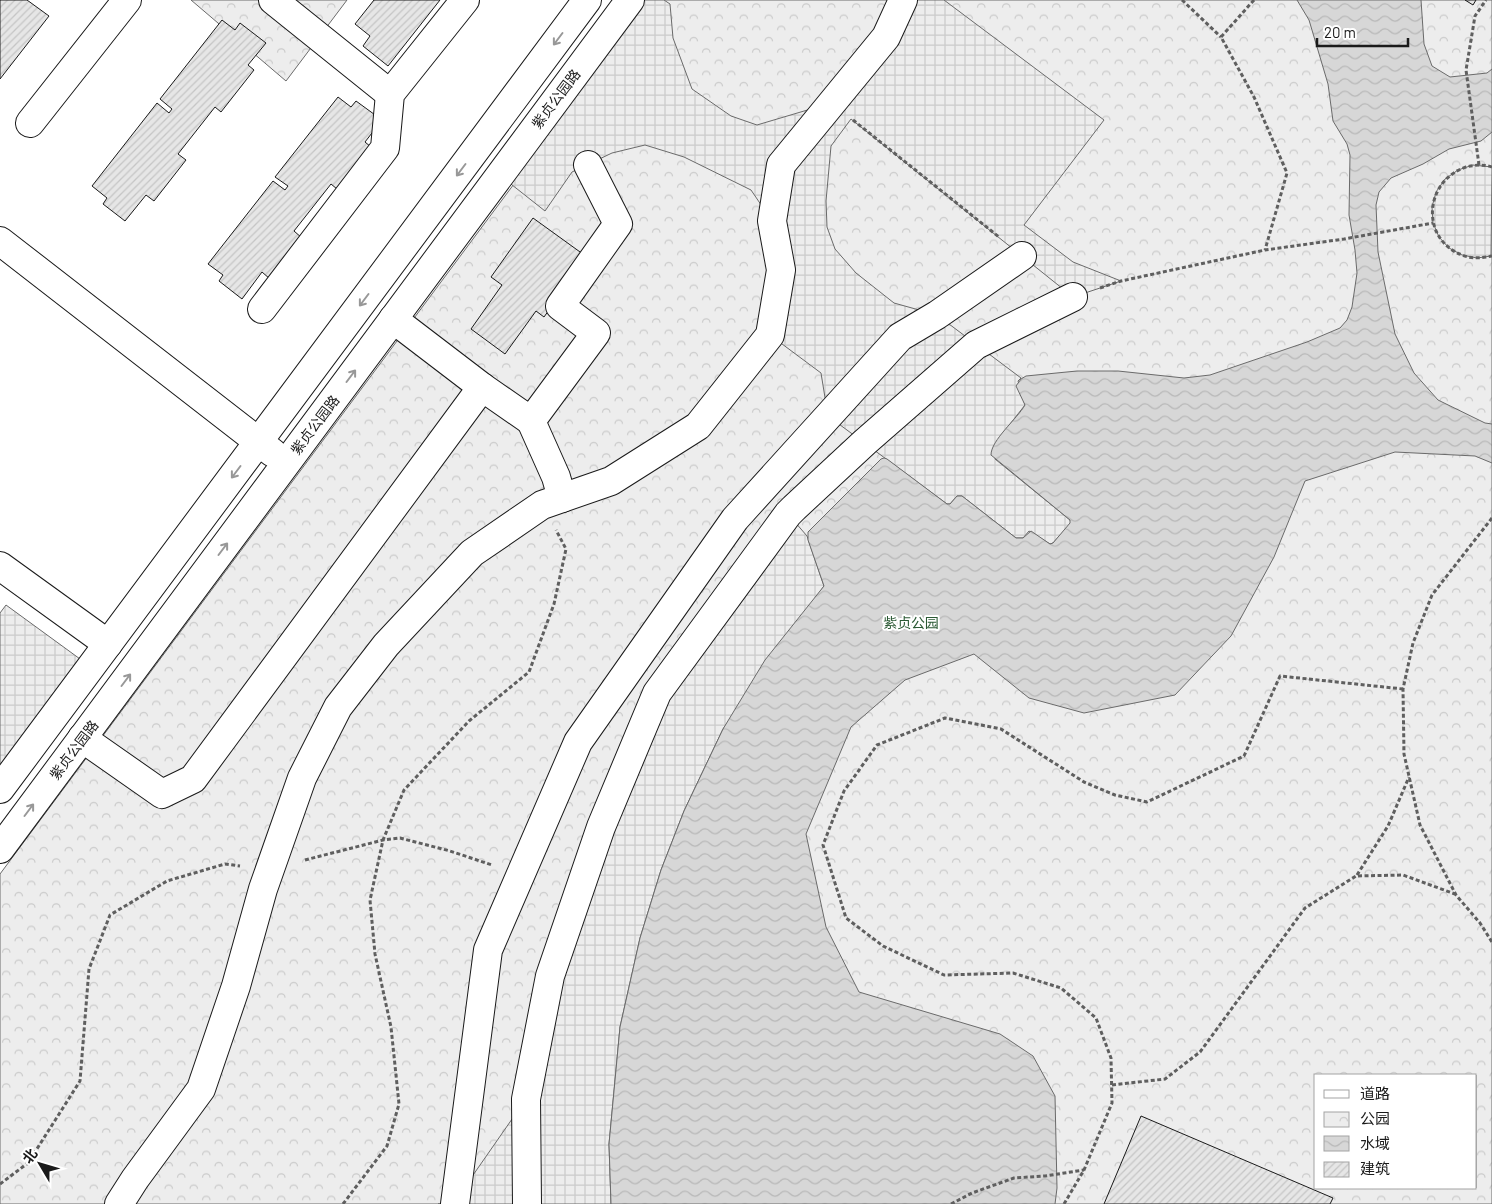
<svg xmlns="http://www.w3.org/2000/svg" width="1492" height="1204" viewBox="0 0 1492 1204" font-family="Barlow,'Noto Sans SC',sans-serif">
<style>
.park{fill:url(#park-crowns);stroke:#6a6a6a;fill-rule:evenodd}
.plaza{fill:url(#plaza-grid);stroke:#6a6a6a}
.water{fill:url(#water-waves);stroke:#6a6a6a}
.building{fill:url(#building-hatch);stroke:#1a1a1a}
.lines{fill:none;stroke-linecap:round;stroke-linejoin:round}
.minor-casing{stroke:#1a1a1a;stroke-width:30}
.path{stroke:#5f5f5f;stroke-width:3;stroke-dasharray:4 2.5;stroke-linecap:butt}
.minor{stroke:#fff;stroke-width:28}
.oneway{stroke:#989898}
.labels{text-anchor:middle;stroke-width:4;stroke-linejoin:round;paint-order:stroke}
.street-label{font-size:14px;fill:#1a1a1a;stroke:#fff}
.park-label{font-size:14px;fill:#2b5a34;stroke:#fff}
</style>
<defs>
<pattern id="park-crowns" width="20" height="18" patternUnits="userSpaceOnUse" patternTransform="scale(1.25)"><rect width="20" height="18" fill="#ededed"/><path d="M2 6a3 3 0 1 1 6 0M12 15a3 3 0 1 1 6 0" fill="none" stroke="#cbcbcb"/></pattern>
<pattern id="plaza-grid" width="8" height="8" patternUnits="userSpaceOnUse" patternTransform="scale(1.25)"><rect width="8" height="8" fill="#ededed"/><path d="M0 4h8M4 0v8" fill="none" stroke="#cbcbcb"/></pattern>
<pattern id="water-waves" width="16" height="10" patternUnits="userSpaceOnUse" patternTransform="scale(1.25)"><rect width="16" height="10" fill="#d7d7d7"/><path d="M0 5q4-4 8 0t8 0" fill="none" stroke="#b8b8b8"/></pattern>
<pattern id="building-hatch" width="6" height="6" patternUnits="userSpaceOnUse" patternTransform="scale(1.25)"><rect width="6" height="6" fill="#e6e6e6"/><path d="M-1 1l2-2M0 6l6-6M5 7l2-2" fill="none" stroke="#c5c5c5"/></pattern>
</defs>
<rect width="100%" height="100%" fill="#fff"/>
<g class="park">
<polygon points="191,0 347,0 286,81"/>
<path d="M651,0H1492V1204H0V874ZM1316,1075H1476V1188H1316Z"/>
</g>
<g class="plaza">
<polygon points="636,0 664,0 670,4 673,38 692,89 731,116 757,125 831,103 903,0 944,0 1104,120 1024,225 1073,262 1121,281 1073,297 851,119 831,146 826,201 827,227 835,249 856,273 894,303 937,315 1021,378 1018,381 1025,405 1003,433 995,459 1070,520 1071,523 1053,543 1050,544 1029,531 1023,538 1016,538 962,496 957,496 950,504 947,504 828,416 821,373 770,335 772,221 751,190 684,157 645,145 612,153 572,172 545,211 502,177"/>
<polygon points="1473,165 1492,167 1491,256 1477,258 1462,255 1449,248 1439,237 1433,223 1432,207 1436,192 1445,179 1458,170"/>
<polygon points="788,514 807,536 824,586 723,729 684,811 661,870 640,938 620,1027 609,1144 611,1204 438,1204 455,1201 526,1099 550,976 657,693"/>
<polygon points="6,605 91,667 0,789 0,613"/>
</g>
<path class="water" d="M1297,0H1421L1424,44L1432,66L1450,77L1487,73L1492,69V132L1481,141L1449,149L1423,164L1391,178L1379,192L1376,205L1378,252L1395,334L1414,373L1438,400L1485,423L1492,424V463L1475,456L1395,452L1305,481L1274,557L1231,636L1175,695L1084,713L1029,698L974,654L905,680L851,727L806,834L826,927L859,992L1000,1034L1033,1056L1055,1096L1057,1188L1055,1204H611L609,1144L620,1027L640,938L661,870L684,811L723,729L765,660L824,586L808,540V532L881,459L884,458L887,459L947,504H950L957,496H962L1016,538H1023L1031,531L1050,544L1053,543L1070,523V520L991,455C991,440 1017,419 1025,405L1016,386L1021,379L1026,376L1077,371H1118L1184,378L1210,375L1307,342L1340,328L1347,320L1352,307L1357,273L1355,250L1349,215L1350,155L1347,144L1333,121L1328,84L1309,20Z"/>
<g class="building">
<polygon points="0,0 27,0 49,16 0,79"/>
<polygon points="374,0 440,0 388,66 363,46 370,36 355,24"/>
<polygon points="1465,0 1476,0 1473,5"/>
<polygon points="222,20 235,30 240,23 266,43 248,65 254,70 221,112 215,107 178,154 186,160 154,201 146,195 125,221 103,204 107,198 92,186 157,103 169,113 172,109 160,99"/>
<polygon points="338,97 351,107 356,101 382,120 365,142 371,147 337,189 331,184 294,231 302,238 270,279 262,272 242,299 219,281 223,275 208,264 273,181 285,190 288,186 275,177"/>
<polygon points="533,218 587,257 544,317 536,311 505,354 471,329 502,285 491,277"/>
<polygon points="1141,1116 1333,1198 1330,1204 1104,1204"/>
</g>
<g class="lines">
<g class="minor-casing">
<g id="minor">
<polyline points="273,0 390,94"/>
<polyline points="30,123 127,0"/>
<polyline points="0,241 273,453"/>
<polyline points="262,309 385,148 390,94 465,0"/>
<polyline points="482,387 531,421 596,333 560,306 618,224 588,165"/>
<polyline points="531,421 556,477 562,498"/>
<polyline points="0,566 108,644"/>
<polyline points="82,738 162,794 193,779 482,387 393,319"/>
<polyline points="0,789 587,0"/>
<polyline points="0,849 630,0"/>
<polyline points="119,1204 135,1179 201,1089 236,986 263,889 302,778 338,707 386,645 472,553 542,505 611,481 698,426 770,335 781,270 772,221 781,165 886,37 903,0"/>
<polyline points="455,1204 488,950 578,742 735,519 900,337 937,315 1022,256"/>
<polyline points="527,1204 526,1099 550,976 601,827 657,693 788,514 794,508 865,442 976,345 1073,297"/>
</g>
</g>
<g class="path">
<polyline points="1182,0 1221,37"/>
<polyline points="1254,0 1221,37 1254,97 1287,173 1265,250"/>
<polyline points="853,120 999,237"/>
<polyline points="1479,165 1466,70 1475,16 1486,0"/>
<path d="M1492,167C1484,164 1474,165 1466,167C1424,181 1420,239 1462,255C1471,259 1482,258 1492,256"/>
<polyline points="1100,288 1121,281 1265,250 1344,239 1433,223"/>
<polyline points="1492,518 1432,595 1413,643 1403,689 1404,754 1420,825 1456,895 1480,923 1492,942"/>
<polyline points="305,860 383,840 400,838 450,851 492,865"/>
<polyline points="1357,875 1388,826 1409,777"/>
<polyline points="1112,1085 1165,1079 1200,1052 1305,908 1356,876 1403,875 1455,894"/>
<polyline points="0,1184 28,1163 80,1081 89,969 110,915 167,881 225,864 240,866"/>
<polyline points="343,1204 387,1146 399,1104 391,1027 375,954 370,900 383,840 404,790 469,721 529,672 554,604 566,549 556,530"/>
<polyline points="951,1204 972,1193 1014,1178 1045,1176 1084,1170"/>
<polyline points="1064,1204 1084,1170 1112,1103 1111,1058 1096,1018 1061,988 1013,973 944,975 883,946 846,918 823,845 844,791 877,745 945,718 1001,729 1084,782 1115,795 1147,802 1244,756 1280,676 1403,689"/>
</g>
<use href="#minor" class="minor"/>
</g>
<defs><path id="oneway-shaft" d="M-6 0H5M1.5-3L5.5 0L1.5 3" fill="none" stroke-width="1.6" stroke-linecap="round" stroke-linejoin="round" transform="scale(1.25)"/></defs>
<g class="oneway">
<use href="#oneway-shaft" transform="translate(558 39) rotate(127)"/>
<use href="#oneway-shaft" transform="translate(461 170) rotate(127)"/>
<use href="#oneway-shaft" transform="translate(364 300) rotate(127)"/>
<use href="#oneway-shaft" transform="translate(351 376) rotate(-53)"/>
<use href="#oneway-shaft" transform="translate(236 472) rotate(127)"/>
<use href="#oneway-shaft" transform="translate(223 549) rotate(-53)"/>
<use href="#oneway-shaft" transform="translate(126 680) rotate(-53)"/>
<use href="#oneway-shaft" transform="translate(29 810) rotate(-53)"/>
</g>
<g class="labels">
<g class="street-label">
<text transform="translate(556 99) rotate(-53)" y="5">紫贞公园路</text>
<text transform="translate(315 425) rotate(-53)" y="5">紫贞公园路</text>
<text transform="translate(74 750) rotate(-53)" y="5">紫贞公园路</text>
</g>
<g class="park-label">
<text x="911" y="628">紫贞公园</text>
</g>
</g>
<rect x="1314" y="1074" width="162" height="115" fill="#ffffff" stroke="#a3a3a3"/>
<rect x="1324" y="1090" width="25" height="8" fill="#ffffff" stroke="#a3a3a3"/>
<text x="1360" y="1099" font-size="15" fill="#1a1a1a">道路</text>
<rect x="1324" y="1112" width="25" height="15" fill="url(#park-crowns)" stroke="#a3a3a3"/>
<text x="1360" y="1124" font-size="15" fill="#1a1a1a">公园</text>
<rect x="1324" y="1136" width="25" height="15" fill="url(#water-waves)" stroke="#a3a3a3"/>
<text x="1360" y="1149" font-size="15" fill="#1a1a1a">水域</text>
<rect x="1324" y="1162" width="25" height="15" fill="url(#building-hatch)" stroke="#a3a3a3"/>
<text x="1360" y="1174" font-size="15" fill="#1a1a1a">建筑</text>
<g transform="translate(40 1164) rotate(308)" stroke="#ffffff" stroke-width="4" paint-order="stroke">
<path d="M0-4L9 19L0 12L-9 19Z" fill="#1a1a1a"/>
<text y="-8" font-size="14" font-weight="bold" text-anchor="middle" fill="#1a1a1a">北</text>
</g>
<path d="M1317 38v8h91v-8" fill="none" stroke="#1a1a1a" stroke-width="2.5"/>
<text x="1324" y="38" font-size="15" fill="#1a1a1a" stroke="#ffffff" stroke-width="4" paint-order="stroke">20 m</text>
</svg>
